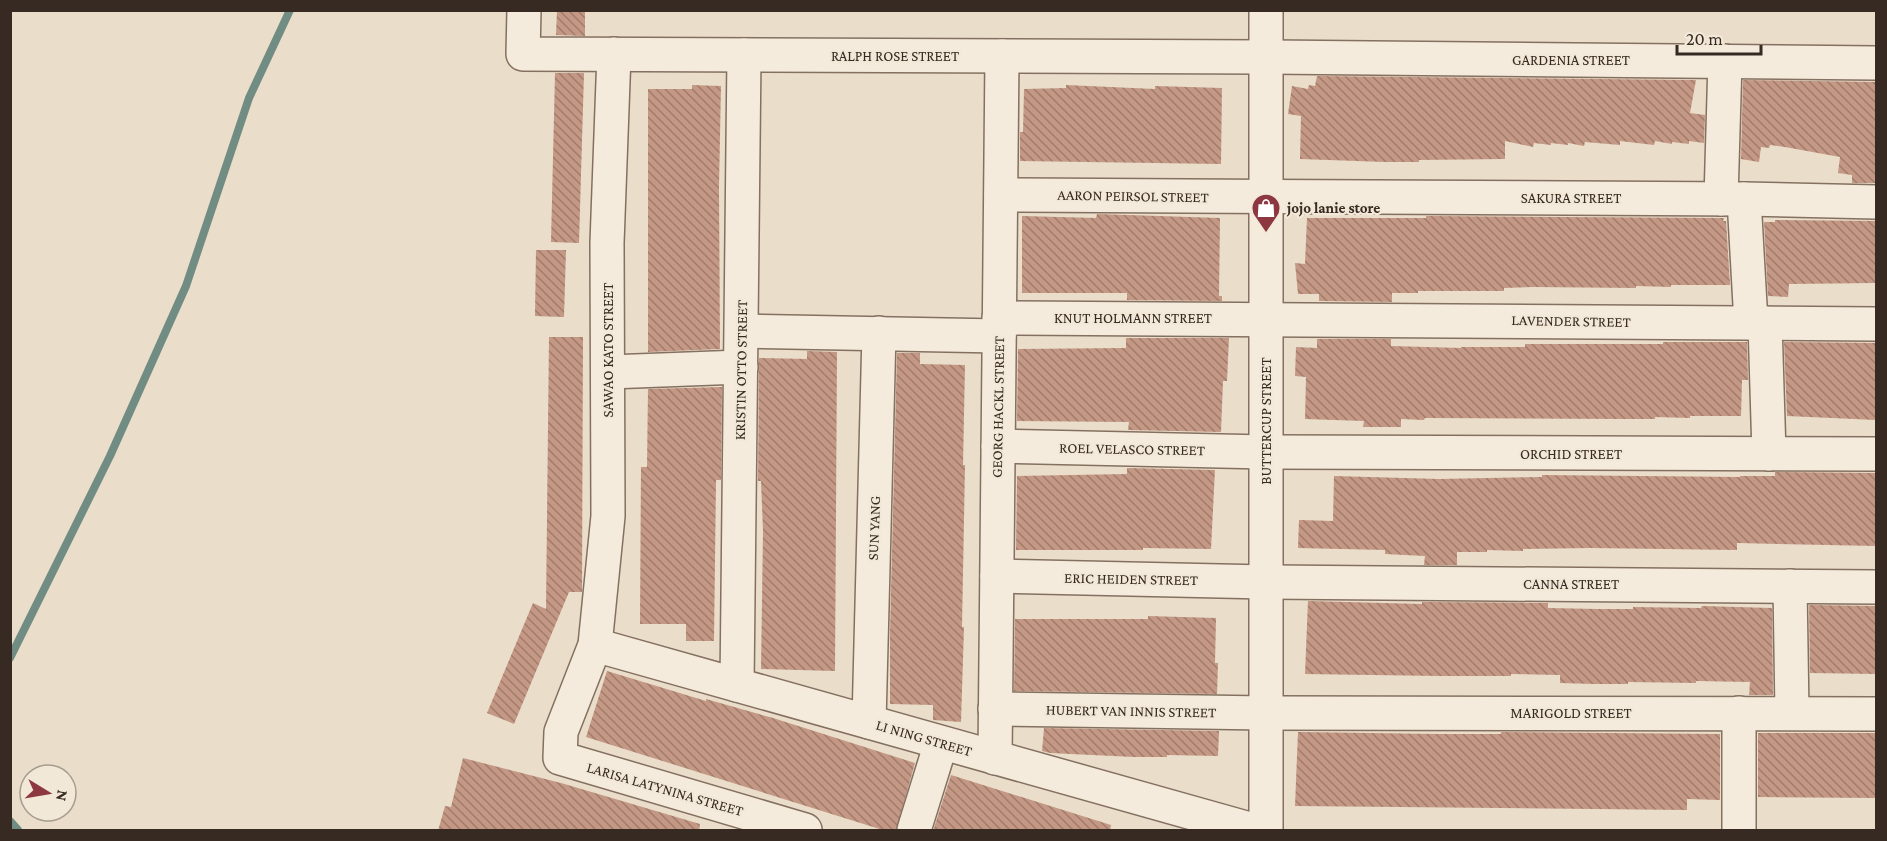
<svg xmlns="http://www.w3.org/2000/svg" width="1887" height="841" viewBox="0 0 1887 841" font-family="'Crimson Pro',serif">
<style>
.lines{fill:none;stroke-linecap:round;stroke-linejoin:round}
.stream{stroke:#718c83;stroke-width:8}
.building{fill:url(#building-back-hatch)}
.minor-casing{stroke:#847060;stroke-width:36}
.minor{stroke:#f5ebdc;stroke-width:33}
.labels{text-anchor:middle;stroke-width:4.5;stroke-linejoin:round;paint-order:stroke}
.street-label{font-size:15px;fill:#372a22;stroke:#f2e8d8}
.poi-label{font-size:15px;font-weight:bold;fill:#372a22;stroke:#f2e8d8;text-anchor:start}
</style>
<defs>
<pattern id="building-back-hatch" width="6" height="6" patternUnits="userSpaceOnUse" patternTransform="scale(1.5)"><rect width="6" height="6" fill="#c49884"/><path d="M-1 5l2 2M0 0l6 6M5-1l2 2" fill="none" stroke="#a07c6c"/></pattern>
</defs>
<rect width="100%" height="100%" fill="#eaddca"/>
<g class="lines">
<g class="stream">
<polyline points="10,658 110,456 186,286 249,98 290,10"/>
<polyline points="10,821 18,830"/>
</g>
</g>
<g class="building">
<polygon points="557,10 585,10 585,36 556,35"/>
<polygon points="555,73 584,73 579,243 551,242"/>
<polygon points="1317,76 1696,80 1690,113 1705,115 1704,143 1689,141 1689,144 1672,142 1672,144 1655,141 1654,145 1620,141 1620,145 1585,142 1584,146 1568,143 1568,145 1551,143 1551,145 1534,143 1533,147 1505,141 1505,159 1419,160 1419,162 1385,162 1300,159 1301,116 1288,114 1292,86 1308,89 1309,85 1315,86"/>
<polygon points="1743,80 1876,82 1876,183 1852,183 1852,175 1838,173 1840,157 1785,147 1770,145 1769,148 1761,147 1759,162 1741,159"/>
<polygon points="692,85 721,86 719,186 720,349 648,352 648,89 692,89"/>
<polygon points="1066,85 1155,89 1155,86 1222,88 1221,164 1020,161 1020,132 1023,132 1024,89 1066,88"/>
<polygon points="1097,214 1220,218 1219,296 1222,296 1222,301 1127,300 1127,293 1022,293 1022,216 1096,218"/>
<polygon points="1426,216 1724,218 1723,221 1726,221 1730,285 1671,285 1671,287 1636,286 1636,288 1533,287 1504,288 1504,291 1418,291 1418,293 1392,293 1392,302 1319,301 1319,294 1298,294 1295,263 1305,264 1307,218 1426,218"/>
<polygon points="1775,220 1876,221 1876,283 1789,284 1788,297 1768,296 1764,222 1775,222"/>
<polygon points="536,250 566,250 564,317 535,316"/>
<polygon points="549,337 583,337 582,587 582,592 569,592 514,724 487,713 533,603 546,609"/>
<polygon points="1126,338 1229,338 1227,381 1223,381 1221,432 1128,430 1129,422 1017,421 1018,349 1126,348"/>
<polygon points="1317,339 1391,339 1391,346 1461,348 1461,347 1525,347 1525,344 1663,344 1663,342 1747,342 1748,380 1742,380 1741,416 1690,416 1690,418 1655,417 1655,419 1621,419 1425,418 1424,420 1401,419 1401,427 1363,427 1364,421 1305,419 1306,377 1295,376 1296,347 1317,348"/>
<polygon points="1784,342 1876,343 1876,420 1787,416"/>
<polygon points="807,351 837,352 835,671 761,669 763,531 761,481 758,481 759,358 807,359"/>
<polygon points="897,353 920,353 920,364 965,365 963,465 965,465 962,627 964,627 961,722 933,720 933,705 890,704 890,631"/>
<polygon points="722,387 721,480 716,480 714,641 686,641 686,624 640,624 641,467 647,467 648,389"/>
<polygon points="1127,468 1215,470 1211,549 1143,548 1143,550 1016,550 1017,476 1127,474"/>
<polygon points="1775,472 1876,473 1876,546 1737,543 1737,550 1591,548 1523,549 1523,551 1487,550 1487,552 1457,552 1457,565 1424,565 1425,556 1385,554 1385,550 1298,548 1299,520 1333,521 1334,476 1439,479 1542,477 1542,475 1740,477 1740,476 1775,476"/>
<polygon points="1308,601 1422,604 1422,602 1548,603 1548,608 1598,609 1633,609 1633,607 1701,608 1702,606 1772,608 1773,695 1749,695 1750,682 1696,681 1696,683 1628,682 1628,684 1594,684 1560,683 1560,675 1511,674 1511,676 1441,676 1305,674"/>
<polygon points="1809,605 1876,606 1876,674 1810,673"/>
<polygon points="1148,616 1216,618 1215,663 1218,663 1217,694 1014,691 1015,619 1148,619"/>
<polygon points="607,671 706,701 706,699 773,718 915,763 896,831 886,831 586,737"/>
<polygon points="1044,728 1219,731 1218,756 1167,755 1167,757 1134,757 1050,753 1042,751"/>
<polygon points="1298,732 1438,734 1501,734 1501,732 1720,734 1720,800 1687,799 1687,810 1295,806"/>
<polygon points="1758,733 1876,733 1876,798 1758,797"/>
<polygon points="463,758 561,783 700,824 699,831 438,831 445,806 451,807"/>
<polygon points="951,775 1111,825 1110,831 933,831"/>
</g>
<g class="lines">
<g class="minor-casing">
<g id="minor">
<polyline points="524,10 523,54 1266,57 1876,63"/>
<polyline points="614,54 607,243 608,516 595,645 561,732 560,758 805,830"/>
<polyline points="1001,195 1744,199 1876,202"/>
<polyline points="1721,199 1725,61"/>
<polyline points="1744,199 1751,323"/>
<polyline points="999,318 1876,324"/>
<polyline points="1765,323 1769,454"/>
<polyline points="742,331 999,336"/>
<polyline points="609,372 741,367"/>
<polyline points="998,446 1266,452 1876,454"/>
<polyline points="997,576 1266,582 1876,587"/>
<polyline points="1790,586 1792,713"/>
<polyline points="595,645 1253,830"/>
<polyline points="737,685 744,55"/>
<polyline points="995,709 1266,713 1876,714"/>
<polyline points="869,722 879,333"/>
<polyline points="995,758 1002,56"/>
<polyline points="914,830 941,743"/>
<polyline points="1266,830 1266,10"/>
<polyline points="1739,830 1739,713"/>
</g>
</g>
<use href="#minor" class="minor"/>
</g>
<defs>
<g id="shop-pin" transform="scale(1.5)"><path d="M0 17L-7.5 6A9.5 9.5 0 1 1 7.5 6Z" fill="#8d3740" stroke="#f2e8d8"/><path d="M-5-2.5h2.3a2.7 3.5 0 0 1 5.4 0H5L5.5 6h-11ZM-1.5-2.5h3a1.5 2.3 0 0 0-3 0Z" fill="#fff"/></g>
</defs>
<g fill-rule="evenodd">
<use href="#shop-pin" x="1266" y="208"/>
</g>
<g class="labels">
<g class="street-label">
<text x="895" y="61">RALPH ROSE STREET</text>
<text x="1571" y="65">GARDENIA STREET</text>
<text transform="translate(1133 196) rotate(1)" y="5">AARON PEIRSOL STREET</text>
<text x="1571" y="203">SAKURA STREET</text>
<text x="1133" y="323">KNUT HOLMANN STREET</text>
<text transform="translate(1571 321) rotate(1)" y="5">LAVENDER STREET</text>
<text transform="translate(608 350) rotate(-90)" y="5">SAWAO KATO STREET</text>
<text transform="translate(741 370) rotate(-89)" y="5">KRISTIN OTTO STREET</text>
<text transform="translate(998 407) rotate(-89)" y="5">GEORG HACKL STREET</text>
<text transform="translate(1266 421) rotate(-90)" y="5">BUTTERCUP STREET</text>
<text transform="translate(1132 449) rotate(1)" y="5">ROEL VELASCO STREET</text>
<text x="1571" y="459">ORCHID STREET</text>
<text transform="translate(874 528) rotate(-88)" y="5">SUN YANG</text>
<text transform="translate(1131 579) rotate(1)" y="5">ERIC HEIDEN STREET</text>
<text x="1571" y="589">CANNA STREET</text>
<text transform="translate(1131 711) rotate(1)" y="5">HUBERT VAN INNIS STREET</text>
<text x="1571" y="718">MARIGOLD STREET</text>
<text transform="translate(924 738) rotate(16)" y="5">LI NING STREET</text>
<text transform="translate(665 789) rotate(16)" y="5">LARISA LATYNINA STREET</text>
</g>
<g class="poi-label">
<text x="1287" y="213">jojo lanie store</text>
</g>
</g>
<rect width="1887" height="841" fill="none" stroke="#372a22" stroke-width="24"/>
<g transform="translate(48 793) rotate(101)"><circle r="28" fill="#f2e8d8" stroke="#a79c8f" stroke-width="1.5"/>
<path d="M0-4.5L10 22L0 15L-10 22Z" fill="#8d3740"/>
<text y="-9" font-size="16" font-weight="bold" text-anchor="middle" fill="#372a22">N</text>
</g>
<path d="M1677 45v9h84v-9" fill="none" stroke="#372a22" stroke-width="3"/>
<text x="1686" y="45" font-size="18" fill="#372a22" stroke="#f2e8d8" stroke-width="4.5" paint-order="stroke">20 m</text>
</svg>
